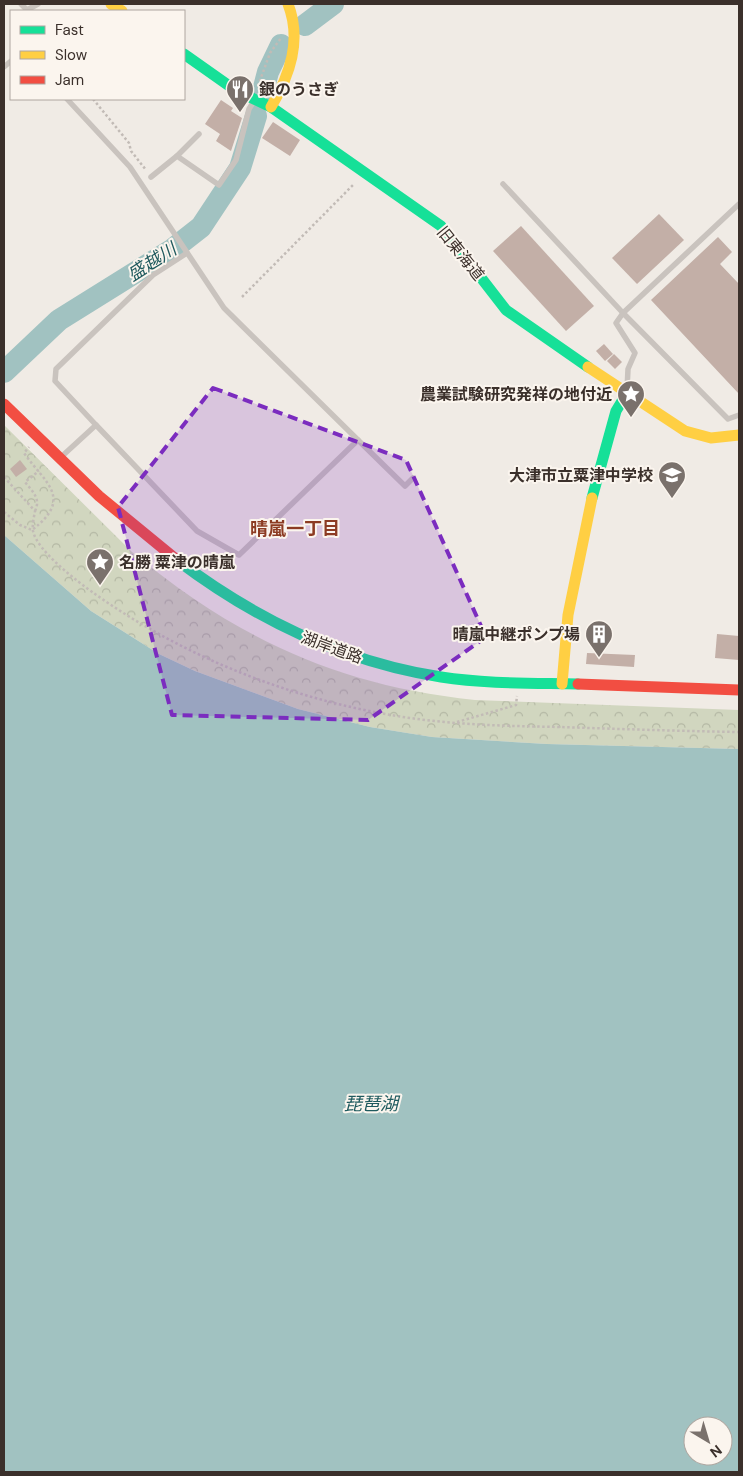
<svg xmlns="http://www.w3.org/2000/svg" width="743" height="1476" viewBox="0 0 743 1476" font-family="'DM Sans','Noto Sans JP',sans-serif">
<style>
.park{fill:url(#park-crowns)}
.water{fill:#a1c2c1;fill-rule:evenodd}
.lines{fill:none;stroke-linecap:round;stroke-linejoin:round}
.river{stroke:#a1c2c1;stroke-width:22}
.building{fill:#c3afa7}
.path{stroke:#c2bbb6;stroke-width:2.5;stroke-dasharray:2.5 2.5;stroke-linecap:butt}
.lane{stroke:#c9c3be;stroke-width:5.5}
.fast{stroke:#16e098;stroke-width:11}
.slow{stroke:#ffcf43;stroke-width:11}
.jam{stroke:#f24e42;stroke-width:11}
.marked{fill:#7b2cbf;fill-opacity:0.2;stroke:#7b2cbf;stroke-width:4;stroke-dasharray:10 6;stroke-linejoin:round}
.labels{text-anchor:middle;stroke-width:4;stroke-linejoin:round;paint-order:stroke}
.poi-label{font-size:16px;font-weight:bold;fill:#3b302b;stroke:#fbf5ee;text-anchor:end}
.street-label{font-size:16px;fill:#3b302b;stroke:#fbf5ee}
.water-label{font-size:18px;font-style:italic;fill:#1f5a5e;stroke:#fbf5ee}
.neighbourhood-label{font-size:18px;font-weight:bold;fill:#8c3b22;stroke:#fbf5ee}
</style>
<defs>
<pattern id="park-crowns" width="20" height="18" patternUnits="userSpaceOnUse" patternTransform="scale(1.25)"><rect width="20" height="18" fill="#d1d6bf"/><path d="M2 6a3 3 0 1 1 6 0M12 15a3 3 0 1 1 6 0" fill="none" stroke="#b4b8a4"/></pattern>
</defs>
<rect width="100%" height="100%" fill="#f0ebe5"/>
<path class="park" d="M4,425L132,552C237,639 339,686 475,700L739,710V749L547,744L432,737L370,727L298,709L195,671L159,654L91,611L4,535Z"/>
<path class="water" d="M4,535L91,611L159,654L195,671L298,709L370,727L432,737L547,744L739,749V1472H4ZM693,1426H723V1456H693Z"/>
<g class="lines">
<g class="river">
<polyline points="305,25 333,4"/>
<polyline points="262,95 268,72 281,45"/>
<polyline points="4,372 59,320 173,249 201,227 240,168 256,116"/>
</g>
</g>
<g class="building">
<polygon points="221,100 233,108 231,111 242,118 231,151 216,141 220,134 205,124"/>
<polygon points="273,122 300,140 290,156 262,138"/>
<polygon points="659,214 684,240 637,284 612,258"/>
<polygon points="521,226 594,306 566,331 493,251"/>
<polygon points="718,237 732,252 720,264 739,284 739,394 651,300"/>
<polygon points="604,344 613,354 605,361 596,351"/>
<polygon points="614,354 622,362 615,369 607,361"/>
<polygon points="20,460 27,469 16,477 10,469"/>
<polygon points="717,634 739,636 739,660 715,658"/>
<polygon points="587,653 635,655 634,667 586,664"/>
</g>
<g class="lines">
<g class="path">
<polyline points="258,86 270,53 281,38"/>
<polyline points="93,99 129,143 131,151 146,170"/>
<polyline points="242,297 354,184"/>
<path d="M4,477L35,511C34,517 32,525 33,531C37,551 78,582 95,594C187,659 298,702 410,718C459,725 509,726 559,727C619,729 679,731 739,732"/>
<path d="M35,511C41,499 33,492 25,482L39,471"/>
<path d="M4,512L20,525L32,530C74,498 45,483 24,453L29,447"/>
<polyline points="457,722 516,705 517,696"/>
</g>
<g class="lane">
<polyline points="21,4 27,10 38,4"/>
<polyline points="4,67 11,61"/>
<polyline points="177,156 199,134"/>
<polyline points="151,177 177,156 219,185 236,160 249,109 254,101"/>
<polyline points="503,184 623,313 728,419 739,415"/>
<polyline points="627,390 628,369 635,353 616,323 623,313 739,204"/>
<polyline points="96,425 55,381 56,369 153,275 187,253"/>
<polyline points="358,440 405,486 413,478"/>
<polyline points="60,458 96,425 197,531 239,555 358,440 224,308 130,167 67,99"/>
</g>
<g class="fast">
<polyline points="184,54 235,90 271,107 441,226 506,310 588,367"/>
<polyline points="592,498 616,411 627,393"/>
<path d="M177,560C255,619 344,662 441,677C486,684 533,683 578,684"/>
</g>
<g class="slow">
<polyline points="111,4 122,11"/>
<path d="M271,107C290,75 302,40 288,4"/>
<polyline points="588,367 685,431 711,438 739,435"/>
<polyline points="562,684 568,615 592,498"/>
</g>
<g class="jam">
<polyline points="4,404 99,496 177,560"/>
<polyline points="578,684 739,690"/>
</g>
</g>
<path class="marked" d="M213,388L406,460L486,637L368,720L172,715L118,507Z"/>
<defs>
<g id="restaurant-pin" transform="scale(1.4375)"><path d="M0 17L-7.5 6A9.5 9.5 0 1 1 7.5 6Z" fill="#7a716c" stroke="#fbf5ee"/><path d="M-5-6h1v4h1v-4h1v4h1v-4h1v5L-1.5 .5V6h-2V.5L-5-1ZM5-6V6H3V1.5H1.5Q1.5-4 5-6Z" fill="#fff"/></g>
<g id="sight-pin" transform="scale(1.4375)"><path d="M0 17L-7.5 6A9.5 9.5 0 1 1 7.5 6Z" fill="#7a716c" stroke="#fbf5ee"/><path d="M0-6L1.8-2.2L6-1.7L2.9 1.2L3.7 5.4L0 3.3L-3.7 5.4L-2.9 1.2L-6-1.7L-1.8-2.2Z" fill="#fff"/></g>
<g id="school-pin" transform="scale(1.4375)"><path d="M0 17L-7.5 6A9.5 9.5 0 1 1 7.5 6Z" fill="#7a716c" stroke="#fbf5ee"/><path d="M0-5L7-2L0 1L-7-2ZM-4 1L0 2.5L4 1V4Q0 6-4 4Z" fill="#fff"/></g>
<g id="building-pin" transform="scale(1.4375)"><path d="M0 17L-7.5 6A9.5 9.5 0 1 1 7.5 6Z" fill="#7a716c" stroke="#fbf5ee"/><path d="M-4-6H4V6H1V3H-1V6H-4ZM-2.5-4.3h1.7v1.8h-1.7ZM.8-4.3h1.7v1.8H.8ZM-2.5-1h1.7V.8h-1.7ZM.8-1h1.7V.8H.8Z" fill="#fff"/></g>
</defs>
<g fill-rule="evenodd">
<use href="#restaurant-pin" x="240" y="89"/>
<use href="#sight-pin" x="631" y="394"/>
<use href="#school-pin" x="672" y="475"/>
<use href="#sight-pin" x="100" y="562"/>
<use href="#building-pin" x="599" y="634"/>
</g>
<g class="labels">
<g class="poi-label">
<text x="259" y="95" text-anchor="start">銀のうさぎ</text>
<text x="612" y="400">農業試験研究発祥の地付近</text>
<text x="653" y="481">大津市立粟津中学校</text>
<text x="119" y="568" text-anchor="start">名勝 粟津の晴嵐</text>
<text x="580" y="640">晴嵐中継ポンプ場</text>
</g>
<g class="street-label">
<text transform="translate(461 253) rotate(51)" y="6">旧東海道</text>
<text transform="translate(332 647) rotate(20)" y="6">湖岸道路</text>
</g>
<g class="water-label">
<text transform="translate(152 262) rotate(-33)" y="6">盛越川</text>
<text x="371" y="1110">琵琶湖</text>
</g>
<g class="neighbourhood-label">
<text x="295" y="535">晴嵐一丁目</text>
</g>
</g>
<rect width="743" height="1476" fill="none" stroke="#3b302b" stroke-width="10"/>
<rect x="10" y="10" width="175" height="90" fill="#fbf5ee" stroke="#aea6a0"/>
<rect x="20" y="26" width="25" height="8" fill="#16e098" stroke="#aea6a0"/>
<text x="55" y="35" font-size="15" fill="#3b302b">Fast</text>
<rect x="20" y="51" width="25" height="8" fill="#ffcf43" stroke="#aea6a0"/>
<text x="55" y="60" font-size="15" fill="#3b302b">Slow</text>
<rect x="20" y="76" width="25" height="8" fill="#f24e42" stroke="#aea6a0"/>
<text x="55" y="85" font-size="15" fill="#3b302b">Jam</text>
<g transform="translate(708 1441) rotate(142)"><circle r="24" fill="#fbf5ee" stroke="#aea6a0"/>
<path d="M0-4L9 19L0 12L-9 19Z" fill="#7a716c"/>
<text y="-8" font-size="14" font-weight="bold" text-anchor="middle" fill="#3b302b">N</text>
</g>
</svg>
